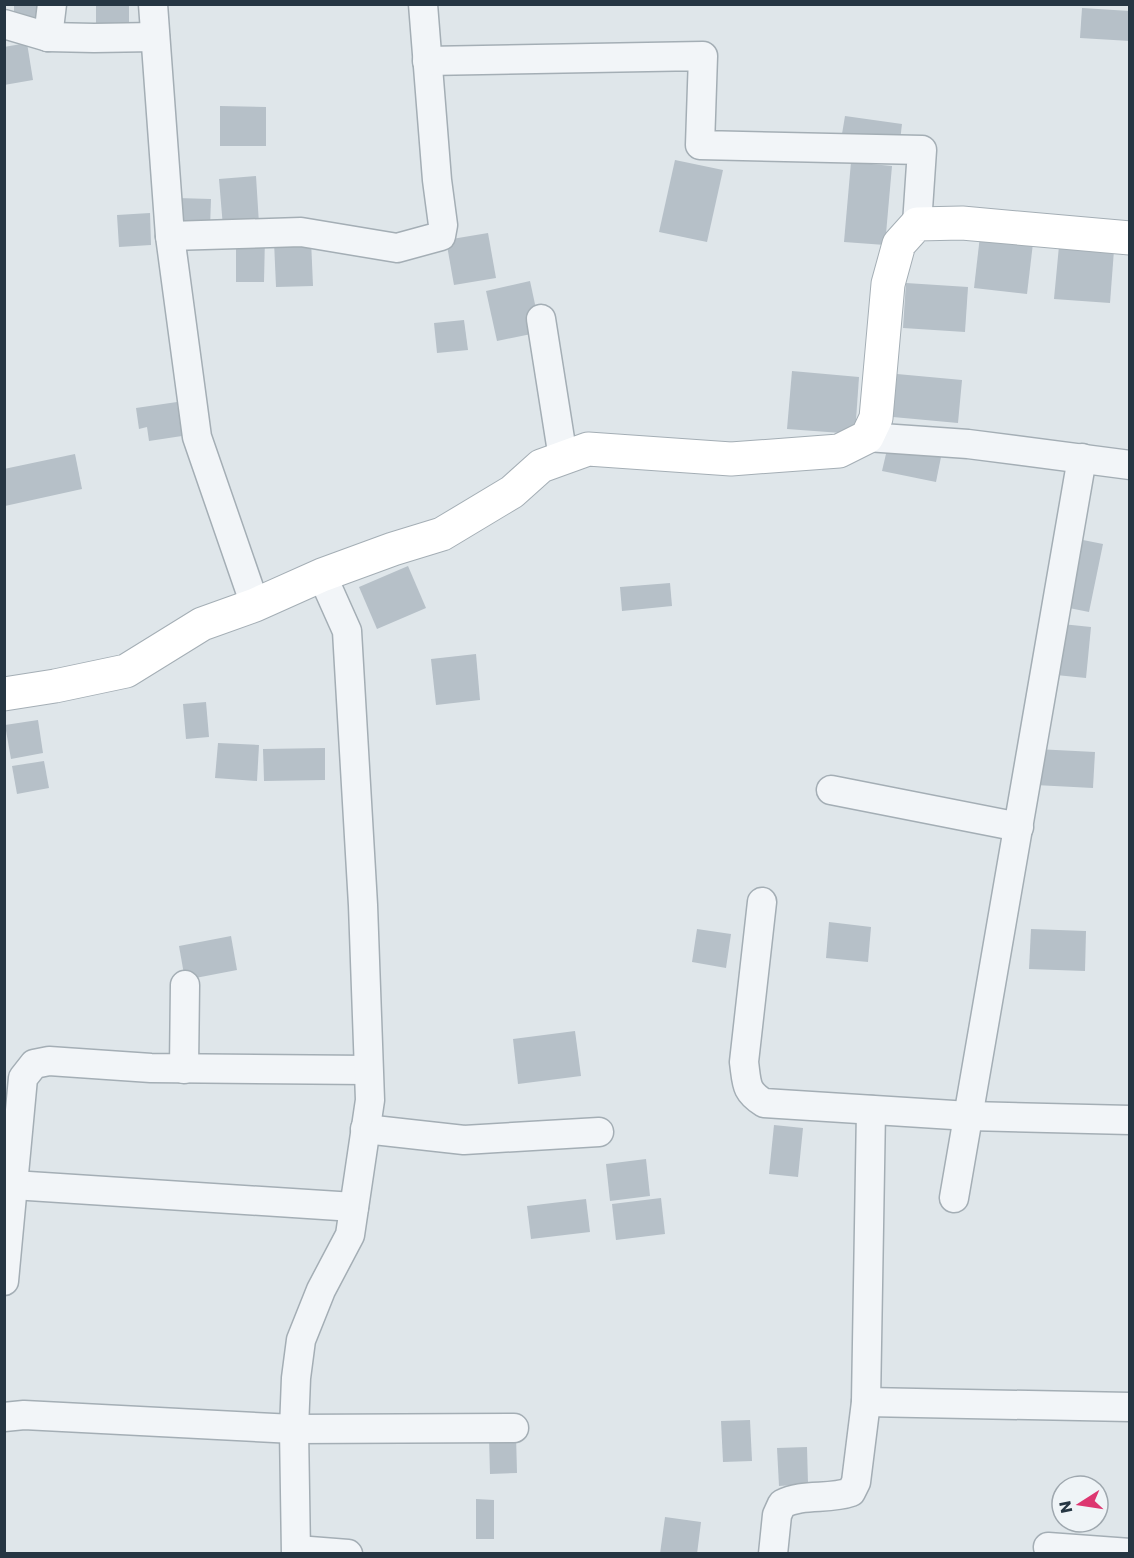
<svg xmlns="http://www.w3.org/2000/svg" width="1134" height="1558" viewBox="0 0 1134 1558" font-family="Poppins,sans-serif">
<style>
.building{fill:#b6c0c8}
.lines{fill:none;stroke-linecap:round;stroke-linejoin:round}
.street-casing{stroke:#a4aeb5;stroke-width:31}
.secondary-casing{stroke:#a4aeb5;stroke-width:35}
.street{stroke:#f2f5f8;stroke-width:28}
.secondary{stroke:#fff;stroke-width:33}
</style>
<rect width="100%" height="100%" fill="#dfe6ea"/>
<g class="building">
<rect x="14" y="4" width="28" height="18"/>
<rect x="96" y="4" width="33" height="29"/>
<polygon points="1082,8 1130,11 1130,41 1080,38"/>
<polygon points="27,43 33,80 4,85 4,47"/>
<polygon points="220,106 266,107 266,146 220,146"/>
<polygon points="845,116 902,124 899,149 841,140"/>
<polygon points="675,160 723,170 707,242 659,232"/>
<polygon points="851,162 892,166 885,245 844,242"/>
<polygon points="256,176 259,224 223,227 219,179"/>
<polygon points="177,198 211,199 210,228 176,227"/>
<polygon points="150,213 151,245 119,247 117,215"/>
<polygon points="488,233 496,278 454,285 446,240"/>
<polygon points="980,236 1033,243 1027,294 974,288"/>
<polygon points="236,237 265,237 264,282 236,282"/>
<polygon points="311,240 313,286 276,287 274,241"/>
<polygon points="1059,246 1114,250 1110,303 1054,299"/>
<polygon points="530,281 541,332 497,341 486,291"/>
<polygon points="906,283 968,287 965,332 903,328"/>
<polygon points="464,320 468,350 437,353 434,323"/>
<polygon points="792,371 859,377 855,434 787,429"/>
<polygon points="897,374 962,380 958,423 893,417"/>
<polygon points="177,402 182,436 149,441 147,427 139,429 136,408"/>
<polygon points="889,441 942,452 936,482 882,471"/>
<polygon points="75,454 82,489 5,506 4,469"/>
<polygon points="1073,538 1103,544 1089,612 1059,606"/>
<polygon points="408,566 426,608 377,629 359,587"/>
<polygon points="670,583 672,606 622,611 620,587"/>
<polygon points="1062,624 1091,627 1086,678 1056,675"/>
<polygon points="476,654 480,700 436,705 431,659"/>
<polygon points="206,702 209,737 186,739 183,704"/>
<polygon points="38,720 43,753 11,759 5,725"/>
<polygon points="218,743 259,745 257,781 215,778"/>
<polygon points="325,748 325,780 264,781 263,749"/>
<polygon points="1036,749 1095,752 1093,788 1035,785"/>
<polygon points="44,761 49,788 17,794 12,766"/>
<polygon points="829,922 871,927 868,962 826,958"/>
<polygon points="697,929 731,934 726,968 692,962"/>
<polygon points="1031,929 1086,931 1085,971 1029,969"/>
<polygon points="231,936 237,970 185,980 179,946"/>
<polygon points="575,1031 581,1076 518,1084 513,1039"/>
<polygon points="774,1125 803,1128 798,1177 769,1174"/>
<polygon points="646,1159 650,1196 610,1201 606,1164"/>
<polygon points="661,1198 665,1234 616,1240 612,1204"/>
<polygon points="586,1199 590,1232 531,1239 527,1206"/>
<polygon points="750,1420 752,1461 723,1462 721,1421"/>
<polygon points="516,1435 517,1473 490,1474 489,1436"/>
<polygon points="807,1447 808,1484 779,1486 777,1448"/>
<polygon points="476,1499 494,1500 494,1539 476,1539"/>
<polygon points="665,1517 701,1522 697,1554 660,1554"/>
</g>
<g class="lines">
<g class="street-casing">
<g id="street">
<polyline points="153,4 170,236 301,232 397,248 441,236 443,225 437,180 423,4"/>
<polyline points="4,24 48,37 94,38 155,37"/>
<polyline points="48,37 52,4"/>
<polyline points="427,61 703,56 700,145 922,150 917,224"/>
<polyline points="170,236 197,437 255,605"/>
<polyline points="541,319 563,458"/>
<polyline points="867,437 968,444 1130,465"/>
<polyline points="831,790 1019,827"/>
<path d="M762,902L744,1062C747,1084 745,1091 764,1103L969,1116L1130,1120"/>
<polyline points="184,1069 185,985"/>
<polyline points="365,1129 464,1140 599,1132"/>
<polyline points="13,1185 354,1207"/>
<polyline points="954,1198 1082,458"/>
<polyline points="4,1281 23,1078 34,1064 49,1061 151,1068 368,1070"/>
<polyline points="866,1402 1130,1407"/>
<polyline points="4,1417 24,1415 294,1429 514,1428"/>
<polyline points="1048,1547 1130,1553"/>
<polyline points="297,1550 348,1554"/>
<polyline points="296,1554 294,1429 296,1378 301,1340 321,1290 350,1235 370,1100 363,905 347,631 322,575"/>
<path d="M773,1554L777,1515L782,1504C803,1493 829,1500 851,1492L856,1482L866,1402L871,1110"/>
</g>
</g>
<g class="secondary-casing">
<polyline id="secondary" points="4,694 55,686 126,671 202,624 255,605 322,575 393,549 442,534 512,492 541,466 588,449 731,459 839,451 867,437 876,418 888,284 899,244 917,224 962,223 1130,238"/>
</g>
<use href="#street" class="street"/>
<use href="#secondary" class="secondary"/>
</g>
<rect width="1134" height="1558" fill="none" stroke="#263643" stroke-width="12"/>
<g transform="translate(1080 1504) rotate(258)"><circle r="28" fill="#eff4f7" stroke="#9fa8af" stroke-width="1.5"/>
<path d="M0-4.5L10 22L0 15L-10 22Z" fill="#dd3670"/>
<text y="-9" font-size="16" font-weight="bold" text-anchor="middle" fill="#263643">N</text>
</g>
</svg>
